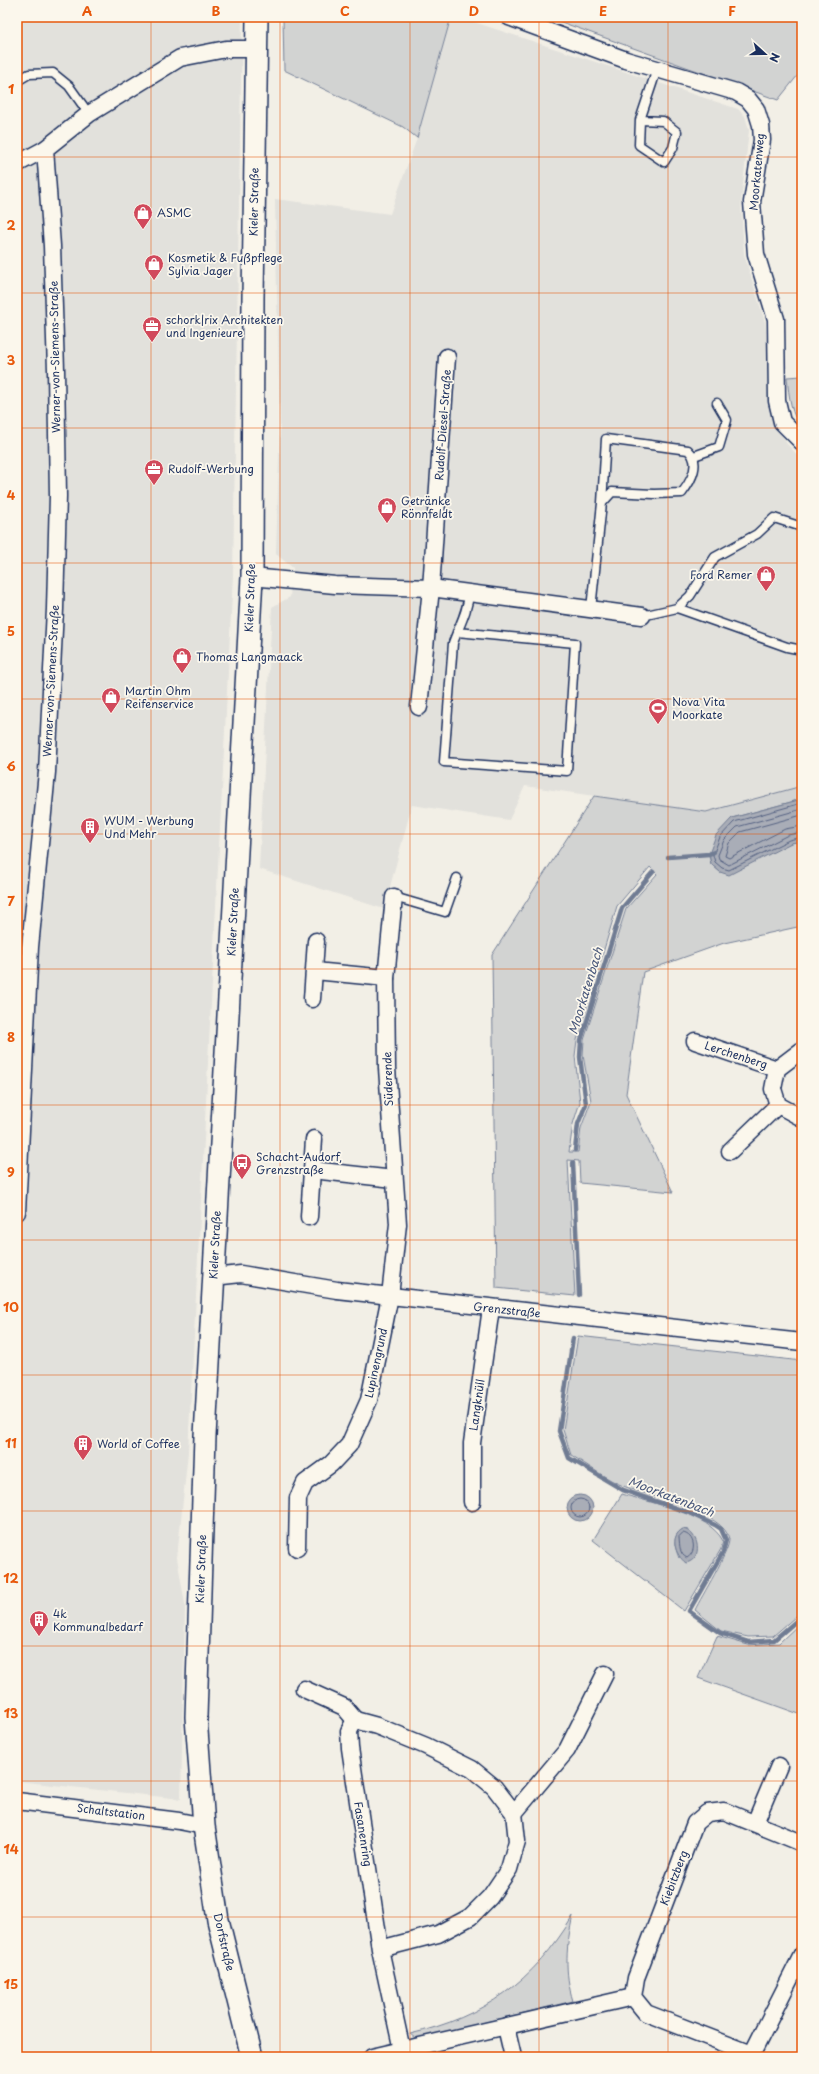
<svg xmlns="http://www.w3.org/2000/svg" width="819" height="2074" viewBox="0 0 819 2074" font-family="'Playpen Sans',sans-serif">
<style>
.built{fill:#e2e1dc}
.green{fill:#d2d3d2;stroke:#768198;fill-rule:evenodd}
.water{fill:#a9adb7;stroke:#707b93}
.lines{fill:none;stroke-linecap:round;stroke-linejoin:round}
.shore{stroke:#546182;stroke-width:1}
.stream{stroke:#707b93;stroke-width:4.5}
.service-casing{stroke:#1b2f5e;stroke-width:11}
.minor-casing{stroke:#1b2f5e;stroke-width:19}
.tertiary-casing{stroke:#1b2f5e;stroke-width:24}
.service{stroke:#fbf7ec;stroke-width:8}
.minor{stroke:#fbf7ec;stroke-width:16}
.tertiary{stroke:#fbf7ec;stroke-width:21}
.grid{fill:none;stroke:#e8590c;stroke-width:1;stroke-opacity:0.55}
.labels{text-anchor:middle;stroke-width:3.5;stroke-linejoin:round;paint-order:stroke}
.street-label{font-size:11px;fill:#1b2f5e;stroke:#fbf7ec}
.poi-label{font-size:11px;fill:#1b2f5e;stroke:#fbf7ec;text-anchor:start}
.water-label{font-size:12px;font-style:italic;fill:#465579;stroke:#fbf7ec}
.neatline{fill:none;stroke:#e8590c;stroke-width:1.5}
.grid-label{font-size:13px;text-anchor:middle;font-weight:bold;fill:#e8590c}
</style>
<rect width="100%" height="100%" fill="#f2efe6"/>
<filter id="ink" filterUnits="userSpaceOnUse"><feTurbulence type="fractalNoise" baseFrequency=".025" numOctaves="2"/><feDisplacementMap in="SourceGraphic" scale="8" xChannelSelector="R" yChannelSelector="G"/><feConvolveMatrix kernelMatrix="1 2 1 2 8 2 1 2 1" color-interpolation-filters="sRGB"/></filter>
<g filter="url(#ink)">
<g class="built">
<polygon points="17,17 242,17 233,575 188,1452 177,1558 185,1604 181,1799 17,1781"/>
<polygon points="451,17 459,17 738,109 745,116 749,130 741,202 744,254 765,322 775,423 787,444 802,460 802,786 706,812 525,786 509,820 412,805 384,909 259,869 272,607 290,597 293,568 276,554 280,430 275,199 390,214 417,138"/>
</g>
<g class="green">
<polygon points="283,17 451,17 417,138 403,127 284,70"/>
<polygon points="547,17 802,17 802,70 778,100"/>
<path d="M802,376V430C791,414 789,397 787,377Z"/>
<path d="M802,786V799L732,818L709,855L711,864L720,872L791,843L802,841V926L724,943L643,972L626,1094L673,1192L580,1183L579,1161L568,1160L575,1296L496,1288L492,955L594,796L706,812ZM650,867L657,874L626,909L584,1040L583,1055L591,1101L581,1128L578,1152H569L573,1124L580,1102L575,1056L577,1040L617,906Z"/>
<path d="M578,1336L802,1361V1611L773,1636L748,1637L721,1631L695,1610C701,1597 730,1551 729,1539C726,1513 648,1496 626,1487C607,1480 589,1466 571,1455L563,1430Z"/>
<path d="M622,1494C651,1503 709,1513 723,1541L721,1549L684,1611L593,1540ZM683,1529L689,1530L679,1558C675,1548 671,1535 683,1529Z"/>
<polygon points="802,1621 802,1715 698,1678 717,1636 748,1645 779,1643"/>
<path d="M573,1916C566,1945 564,1972 573,2001L420,2038H415L410,2034C484,2017 534,1981 573,1916Z"/>
</g>
<g class="water">
<polygon points="802,799 802,841 791,843 729,875 720,872 711,864 709,854 716,835 732,818"/>
<circle cx="580" cy="1508" r="13"/>
<path d="M683,1529C699,1532 704,1559 686,1563C675,1555 669,1536 683,1529Z"/>
</g>
<g class="lines">
<g class="shore">
<polyline points="802,803 734,822 720,837 713,855 715,862 722,868 729,870 789,840 802,837"/>
<polyline points="802,809 737,827 724,840 718,855 719,859 729,865 788,835 802,832"/>
<polyline points="802,815 740,832 729,843 725,856 729,858 785,829 802,826"/>
<circle cx="580" cy="1508" r="9"/>
<path d="M683,1533C695,1535 697,1552 687,1558C679,1554 680,1546 679,1537Z"/>
</g>
<g class="stream">
<polyline points="668,857 709,854 714,852"/>
<polyline points="575,1150 578,1124 586,1104 580,1057 581,1040 622,908 653,872"/>
<polyline points="573,1163 579,1295"/>
<polyline points="573,1338 559,1431 569,1458 623,1490 687,1512 715,1525 721,1529 726,1540 723,1552 689,1611 720,1633 748,1642 774,1640 802,1616"/>
</g>
<g class="service-casing">
<g id="service">
<polyline points="17,81 29,74 53,73 69,86 89,114"/>
<polyline points="640,120 663,121 677,132 673,148 664,162 639,145 640,120 657,69"/>
<polyline points="694,456 719,447 727,420 717,403"/>
<polyline points="677,608 787,647 802,650"/>
<path d="M591,609L602,503L612,492L654,494L682,493C692,480 701,462 688,450L606,439L602,503"/>
<polyline points="642,616 677,608 690,596 715,557 757,534 774,518 802,527"/>
<path d="M457,632L575,643L567,771L444,762L453,643C459,626 468,611 469,593"/>
<polyline points="394,897 445,912 457,878"/>
</g>
</g>
<g class="minor-casing">
<g id="minor">
<polyline points="509,17 626,60 736,92 748,99 756,109 761,125 762,140 752,202 756,254 776,319 777,401 782,422 802,442"/>
<polyline points="17,164 45,149"/>
<polyline points="252,577 335,585 431,588 642,616"/>
<polyline points="419,707 431,588 447,357"/>
<polyline points="315,971 386,978"/>
<polyline points="312,999 316,941"/>
<polyline points="695,1041 777,1069"/>
<polyline points="802,1050 777,1069 773,1089 778,1105 802,1118"/>
<polyline points="730,1151 778,1105"/>
<polyline points="312,1170 394,1179"/>
<polyline points="17,1212 30,947 47,772 55,609 58,496 56,370 52,246 45,149 89,114 180,58 226,49 257,49"/>
<polyline points="309,1217 314,1139"/>
<polyline points="213,1277 241,1274 337,1290 802,1342"/>
<polyline points="472,1502 472,1443 491,1308"/>
<polyline points="297,1548 298,1498 305,1483 331,1464 349,1445 369,1400 390,1296 398,1224 387,1068 386,978 394,897"/>
<polyline points="304,1689 344,1707 355,1720"/>
<polyline points="17,1801 179,1821 204,1826"/>
<polyline points="514,1813 567,1750 605,1674"/>
<polyline points="755,1823 779,1766"/>
<polyline points="802,1843 724,1811 707,1813 695,1823 636,1978 633,1997 646,2013 752,2054 802,1955"/>
<polyline points="380,1949 438,1934 470,1917 490,1897 509,1869 517,1841 514,1813 494,1787 472,1769 426,1746 377,1726 355,1720 349,1731 350,1748 380,1949 402,2050"/>
<polyline points="506,2027 513,2057"/>
<polyline points="372,2057 633,1997"/>
</g>
</g>
<g class="tertiary-casing">
<polyline id="tertiary" points="252,2057 218,1920 204,1826 196,1717 205,1436 252,577 253,298 257,17"/>
</g>
<use href="#service" class="service"/>
<use href="#minor" class="minor"/>
<use href="#tertiary" class="tertiary"/>
</g>
</g>
<path class="grid" d="M151,17V2057M280,17V2057M410,17V2057M539,17V2057M668,17V2057M17,157H802M17,293H802M17,428H802M17,563H802M17,699H802M17,834H802M17,969H802M17,1105H802M17,1240H802M17,1375H802M17,1511H802M17,1646H802M17,1781H802M17,1917H802"/>
<defs>
<g id="shop-pin" transform="scale(1)"><path d="M0 17L-7.5 6A9.5 9.5 0 1 1 7.5 6Z" fill="#d1495b" stroke="#fbf7ec"/><path d="M-5-2.5h2.3a2.7 3.5 0 0 1 5.4 0H5L5.5 6h-11ZM-1.5-2.5h3a1.5 2.3 0 0 0-3 0Z" fill="#fff"/></g>
<g id="office-pin" transform="scale(1)"><path d="M0 17L-7.5 6A9.5 9.5 0 1 1 7.5 6Z" fill="#d1495b" stroke="#fbf7ec"/><path d="M-6-3h4V-5.5h4V-3h4V5H-6ZM-1-4.5V-3h2v-1.5ZM-6 0V1H6V0Z" fill="#fff"/></g>
<g id="stadium-pin" transform="scale(1)"><path d="M0 17L-7.5 6A9.5 9.5 0 1 1 7.5 6Z" fill="#d1495b" stroke="#fbf7ec"/><path d="M0-5a6.5 5 0 1 0 0 10a6.5 5 0 1 0 0-10ZM-3.5-1.8h7v3.6h-7Z" fill="#fff"/></g>
<g id="building-pin" transform="scale(1)"><path d="M0 17L-7.5 6A9.5 9.5 0 1 1 7.5 6Z" fill="#d1495b" stroke="#fbf7ec"/><path d="M-4-6H4V6H1V3H-1V6H-4ZM-2.5-4.3h1.7v1.8h-1.7ZM.8-4.3h1.7v1.8H.8ZM-2.5-1h1.7V.8h-1.7ZM.8-1h1.7V.8H.8Z" fill="#fff"/></g>
<g id="bus-pin" transform="scale(1)"><path d="M0 17L-7.5 6A9.5 9.5 0 1 1 7.5 6Z" fill="#d1495b" stroke="#fbf7ec"/><path d="M-5-6H5V4H4V6H2V4H-2V6H-4V4H-5ZM-3.5-4V0h7V-4ZM-3.5 1.2v1.5H-2V1.2ZM2 1.2v1.5H3.5V1.2Z" fill="#fff"/></g>
</defs>
<g fill-rule="evenodd">
<use href="#shop-pin" x="143" y="213"/>
<use href="#shop-pin" x="154" y="264"/>
<use href="#office-pin" x="152" y="326"/>
<use href="#office-pin" x="154" y="469"/>
<use href="#shop-pin" x="387" y="507"/>
<use href="#shop-pin" x="766" y="575"/>
<use href="#shop-pin" x="182" y="657"/>
<use href="#shop-pin" x="111" y="697"/>
<use href="#stadium-pin" x="658" y="708"/>
<use href="#building-pin" x="90" y="827"/>
<use href="#bus-pin" x="242" y="1163"/>
<use href="#building-pin" x="83" y="1444"/>
<use href="#building-pin" x="39" y="1620"/>
</g>
<g class="labels">
<g class="street-label">
<text transform="translate(757 172) rotate(-85)" y="4">Moorkatenweg</text>
<text transform="translate(254 202) rotate(-89)" y="4">Kieler Straße</text>
<text transform="translate(55 357) rotate(-91)" y="4">Werner-von-Siemens-Straße</text>
<text transform="translate(443 425) rotate(-86)" y="4">Rudolf-Diesel-Straße</text>
<text transform="translate(250 598) rotate(-88)" y="4">Kieler Straße</text>
<text transform="translate(51 681) rotate(-87)" y="4">Werner-von-Siemens-Straße</text>
<text transform="translate(233 922) rotate(-87)" y="4">Kieler Straße</text>
<text transform="translate(736 1055) rotate(18)" y="4">Lerchenberg</text>
<text transform="translate(388 1079) rotate(-92)" y="4">Süderende</text>
<text transform="translate(215 1245) rotate(-87)" y="4">Kieler Straße</text>
<text transform="translate(507 1310) rotate(6)" y="4">Grenzstraße</text>
<text transform="translate(376 1363) rotate(-78)" y="4">Lupinengrund</text>
<text transform="translate(477 1405) rotate(-82)" y="4">Langknüll</text>
<text transform="translate(201 1569) rotate(-88)" y="4">Kieler Straße</text>
<text transform="translate(111 1812) rotate(7)" y="4">Schaltstation</text>
<text transform="translate(363 1834) rotate(81)" y="4">Fasanenring</text>
<text transform="translate(674 1878) rotate(-69)" y="4">Kiebitzberg</text>
<text transform="translate(224 1942) rotate(77)" y="4">Dorfstraße</text>
</g>
<g class="poi-label">
<text x="157" y="217">ASMC</text>
<text x="168" y="262">Kosmetik &amp; Fußpflege<tspan x="168" dy="13">Sylvia Jager</tspan></text>
<text x="166" y="324">schork|rix Architekten<tspan x="166" dy="13">und Ingenieure</tspan></text>
<text x="168" y="473">Rudolf-Werbung</text>
<text x="401" y="505">Getränke<tspan x="401" dy="13">Rönnfeldt</tspan></text>
<text x="752" y="579" text-anchor="end">Ford Remer</text>
<text x="196" y="661">Thomas Langmaack</text>
<text x="125" y="695">Martin Ohm<tspan x="125" dy="13">Reifenservice</tspan></text>
<text x="672" y="706">Nova Vita<tspan x="672" dy="13">Moorkate</tspan></text>
<text x="104" y="825">WUM - Werbung<tspan x="104" dy="13">Und Mehr</tspan></text>
<text x="256" y="1161">Schacht-Audorf,<tspan x="256" dy="13">Grenzstraße</tspan></text>
<text x="97" y="1448">World of Coffee</text>
<text x="53" y="1618">4k<tspan x="53" dy="13">Kommunalbedarf</tspan></text>
</g>
<g class="water-label">
<text transform="translate(586 991) rotate(-73)" y="4">Moorkatenbach</text>
<text transform="translate(671 1497) rotate(21)" y="4">Moorkatenbach</text>
</g>
</g>
<rect width="819" height="2074" fill="none" stroke="#fbf7ec" stroke-width="44"/>
<g transform="translate(765 54) rotate(111)" stroke="#fbf7ec" stroke-width="3" paint-order="stroke">
<path d="M0-3L7 15L0 10L-7 15Z" fill="#1b2f5e"/>
<text y="-6" font-size="11" font-weight="bold" text-anchor="middle" fill="#1b2f5e">N</text>
</g>
<rect x="22" y="22" width="775" height="2030" class="neatline"/>
<g class="grid-label">
<text x="87" y="16">A</text>
<text x="216" y="16">B</text>
<text x="345" y="16">C</text>
<text x="474" y="16">D</text>
<text x="603" y="16">E</text>
<text x="732" y="16">F</text>
<text x="11" y="94">1</text>
<text x="11" y="230">2</text>
<text x="11" y="365">3</text>
<text x="11" y="500">4</text>
<text x="11" y="636">5</text>
<text x="11" y="771">6</text>
<text x="11" y="906">7</text>
<text x="11" y="1042">8</text>
<text x="11" y="1177">9</text>
<text x="11" y="1312">10</text>
<text x="11" y="1448">11</text>
<text x="11" y="1583">12</text>
<text x="11" y="1718">13</text>
<text x="11" y="1854">14</text>
<text x="11" y="1989">15</text>
</g>
</svg>
